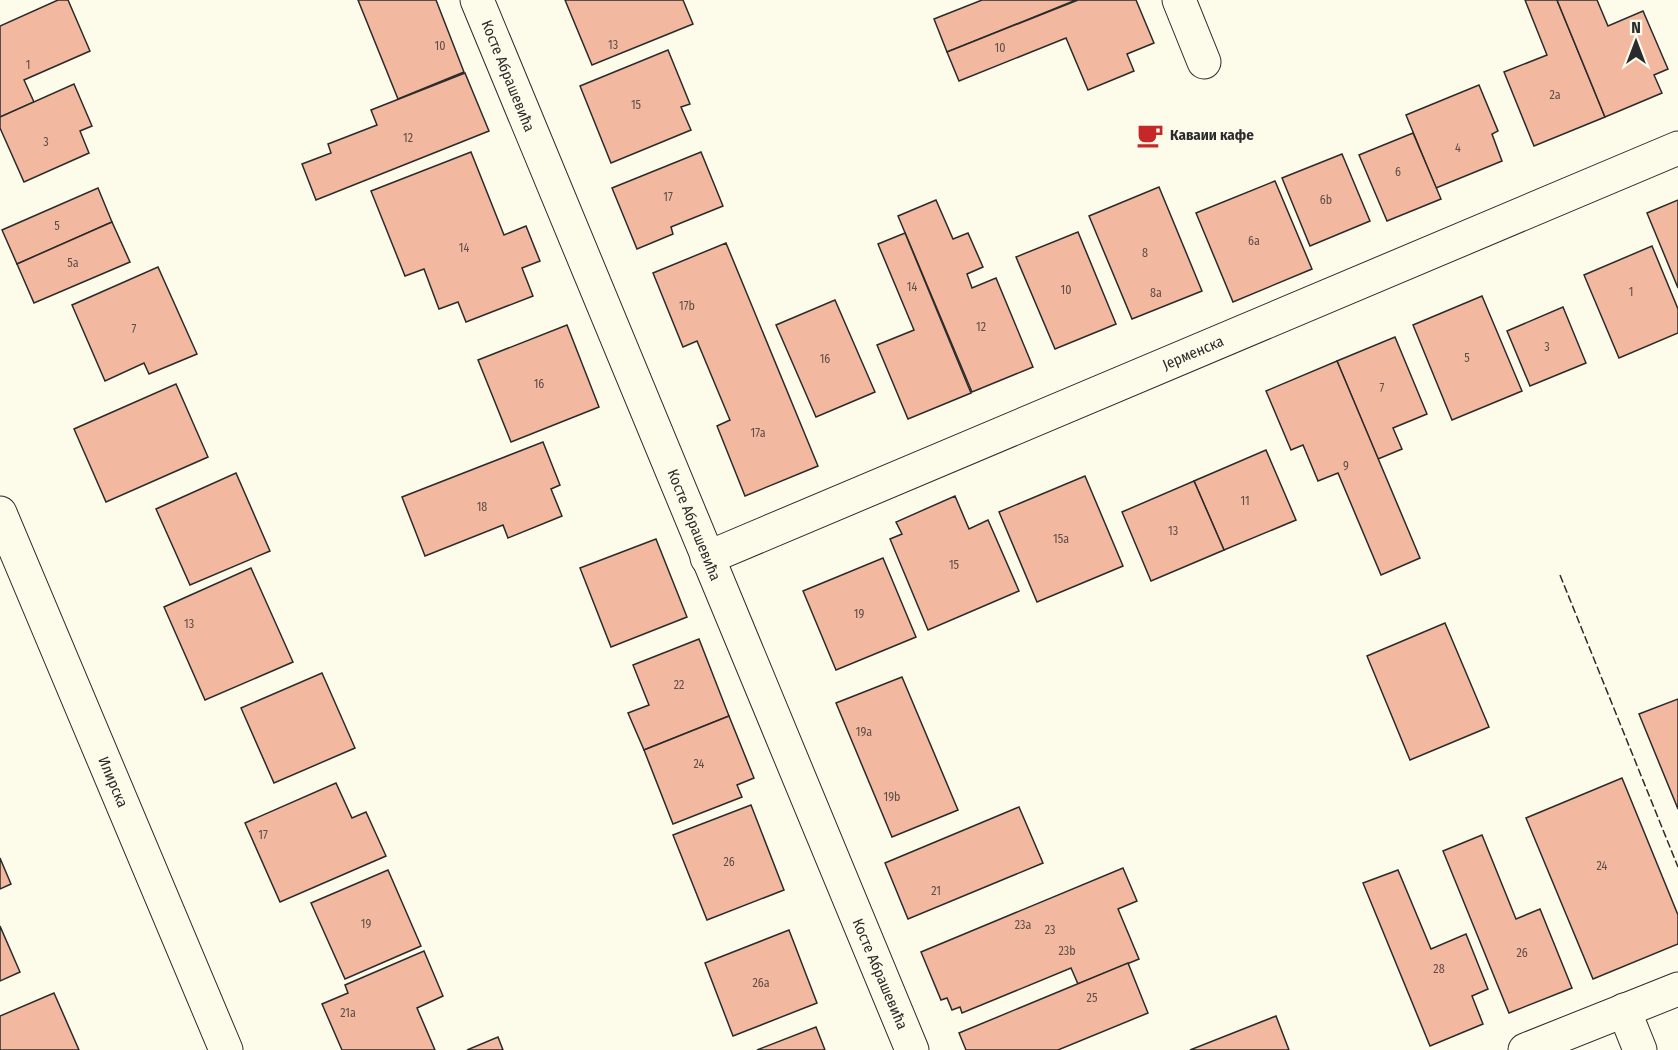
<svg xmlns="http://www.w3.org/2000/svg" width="1678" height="1050" viewBox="0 0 1678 1050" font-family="'Fira Sans Condensed',sans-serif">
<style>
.building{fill:#f2b8a0;stroke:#2b2b2b;stroke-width:1.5}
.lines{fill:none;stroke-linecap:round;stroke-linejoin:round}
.minor-casing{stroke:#2b2b2b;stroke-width:35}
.minor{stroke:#fdfbea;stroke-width:33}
.fence{stroke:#2b2b2b;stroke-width:1.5;stroke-dasharray:8 3;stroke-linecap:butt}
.labels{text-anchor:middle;stroke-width:4.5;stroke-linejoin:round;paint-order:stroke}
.number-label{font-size:12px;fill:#5d4e48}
.street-label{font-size:15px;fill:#2b2b2b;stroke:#fdfbea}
.poi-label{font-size:15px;font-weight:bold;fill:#2b2b2b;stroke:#fdfbea;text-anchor:start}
</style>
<rect width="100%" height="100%" fill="#fdfbea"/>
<g class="building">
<polygon points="58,0 68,0 90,51 24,80 34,102 0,117 0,26"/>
<polygon points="358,0 436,0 464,72 398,99"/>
<polygon points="565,0 683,0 693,24 592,65"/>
<polygon points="982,0 1076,0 947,52 934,19"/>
<polygon points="1078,0 1136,0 1154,43 1127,54 1134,71 1088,90 1066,38 959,81 947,52"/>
<polygon points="1525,0 1557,0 1605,117 1534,146 1504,72 1547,55"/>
<polygon points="1557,0 1597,0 1608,26 1643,11 1668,69 1654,75 1662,93 1605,117"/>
<polygon points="668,50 690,104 681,107 691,130 611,163 580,86"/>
<polygon points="465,73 489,131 316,200 302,164 331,153 328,144 377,125 371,110"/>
<polygon points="74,84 92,126 80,131 89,153 24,182 0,128 0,117"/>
<polygon points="1479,85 1498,131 1492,134 1502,161 1436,188 1406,115"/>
<polygon points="1413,133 1441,199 1387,221 1359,155"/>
<polygon points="471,152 504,235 526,226 540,261 522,268 533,296 466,322 458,302 439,309 424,269 405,276 371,191"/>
<polygon points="701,152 723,206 671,227 673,234 637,249 612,188"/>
<polygon points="1342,154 1370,221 1310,246 1282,178"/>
<polygon points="1275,181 1312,269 1233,302 1196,213"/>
<polygon points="1159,187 1202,291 1132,319 1089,216"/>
<polygon points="98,188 112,222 17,264 2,230"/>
<polygon points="936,200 953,239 968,233 983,267 967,274 972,288 996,278 1033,367 972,392 898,216"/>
<polygon points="1678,200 1678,288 1647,213"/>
<polygon points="112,222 130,262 34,303 17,264"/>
<polygon points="1078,232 1116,324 1055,349 1016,257"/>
<polygon points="905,233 971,393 908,419 877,345 914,330 878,244"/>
<polygon points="726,243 818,466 745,496 717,426 730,420 697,341 683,347 653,273"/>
<polygon points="1652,246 1678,309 1678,333 1619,358 1584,275"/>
<polygon points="158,267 197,354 149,374 144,363 105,381 72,305"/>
<polygon points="1482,296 1522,391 1452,420 1413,325"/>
<polygon points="835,300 875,392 816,417 776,325"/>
<polygon points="1563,307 1586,363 1530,386 1507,331"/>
<polygon points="567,325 599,407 511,442 478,360"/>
<polygon points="1395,337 1427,414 1393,428 1402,449 1378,459 1337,361"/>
<polygon points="1337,361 1420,558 1381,575 1338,473 1318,481 1303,445 1291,450 1266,391"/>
<polygon points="176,384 208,457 106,502 74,429"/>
<polygon points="543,442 560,485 551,489 562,516 508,538 503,525 425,556 402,497"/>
<polygon points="1266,450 1296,520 1224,550 1194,481"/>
<polygon points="236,473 270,551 190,585 156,509"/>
<polygon points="1085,476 1123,566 1037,602 999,512"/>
<polygon points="1194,481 1224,550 1151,581 1122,512"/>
<polygon points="955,496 969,529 988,520 1019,591 928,630 890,539 902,534 896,522"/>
<polygon points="656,539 687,617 611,647 580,568"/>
<polygon points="883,558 916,637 836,670 803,591"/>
<polygon points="251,568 293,662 205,700 164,607"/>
<polygon points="1445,623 1489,727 1410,760 1367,656"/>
<polygon points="699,639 729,716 644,750 628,713 649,705 633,665"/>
<polygon points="322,673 355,748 274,783 241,708"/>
<polygon points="902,677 958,810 892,837 836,703"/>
<polygon points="1678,699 1678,809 1639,714"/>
<polygon points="729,716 754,778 737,785 742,797 673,824 644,750"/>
<polygon points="1622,778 1678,915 1678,944 1593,979 1526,818"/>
<polygon points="336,783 352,818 366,812 386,856 280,902 245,823"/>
<polygon points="751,805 784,890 707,920 673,835"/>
<polygon points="1019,807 1043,863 908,919 885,863"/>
<polygon points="1482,835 1516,919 1540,909 1572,988 1509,1013 1443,851"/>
<polygon points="0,858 11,884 0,889"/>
<polygon points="1123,868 1137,901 1118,909 1139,959 1078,984 1071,968 962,1013 960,1007 952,1010 947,998 941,1000 921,952"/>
<polygon points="388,870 421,946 345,979 311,903"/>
<polygon points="1398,870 1431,949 1466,934 1488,989 1472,996 1483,1024 1430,1046 1363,883"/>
<polygon points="0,926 20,972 0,981"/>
<polygon points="789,930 817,1003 733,1036 705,963"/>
<polygon points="424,951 443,996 417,1008 435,1050 342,1050 322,1004 348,993 345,985"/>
<polygon points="1128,963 1148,1013 1058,1050 966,1050 959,1033"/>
<polygon points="54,993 79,1050 0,1050 0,1016"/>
<polygon points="1276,1016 1289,1050 1190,1050"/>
<polygon points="816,1027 825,1050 757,1050"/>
<polygon points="498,1037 503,1050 467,1050"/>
</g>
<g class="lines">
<g class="minor-casing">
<g id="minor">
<polyline points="477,0 912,1050"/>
<polyline points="1179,0 1204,62"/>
<polyline points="0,513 226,1050"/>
<polyline points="707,558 1678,148"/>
<polyline points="1624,1010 1640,1050"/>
<polyline points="1525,1050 1678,989"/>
</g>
</g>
<use href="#minor" class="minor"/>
<polyline class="fence" points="1560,575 1678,867"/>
</g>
<defs>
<g id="cafe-bare" transform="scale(2.07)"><path d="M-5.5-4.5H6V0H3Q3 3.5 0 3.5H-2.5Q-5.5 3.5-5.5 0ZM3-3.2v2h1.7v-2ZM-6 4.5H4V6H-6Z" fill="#c62828" stroke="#fdfbea" stroke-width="2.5" paint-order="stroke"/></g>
</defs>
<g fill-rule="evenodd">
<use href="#cafe-bare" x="1150" y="135"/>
</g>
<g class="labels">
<g class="number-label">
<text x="613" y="49">13</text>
<text x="440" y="50">10</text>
<text x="1000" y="52">10</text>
<text x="28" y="69">1</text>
<text x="1555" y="99">2a</text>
<text x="636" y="109">15</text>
<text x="408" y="142">12</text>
<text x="46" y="146">3</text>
<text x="1458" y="152">4</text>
<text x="1398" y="176">6</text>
<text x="668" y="201">17</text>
<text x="1326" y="204">6b</text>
<text x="57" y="230">5</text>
<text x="1254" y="245">6a</text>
<text x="464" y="252">14</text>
<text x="1145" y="257">8</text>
<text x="73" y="267">5a</text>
<text x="912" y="291">14</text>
<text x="1066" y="294">10</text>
<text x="1631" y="296">1</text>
<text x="1156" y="297">8a</text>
<text x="687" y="310">17b</text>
<text x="981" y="331">12</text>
<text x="134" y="333">7</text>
<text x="1547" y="351">3</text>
<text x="1467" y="362">5</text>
<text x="825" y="363">16</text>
<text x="539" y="388">16</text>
<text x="1382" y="392">7</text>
<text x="758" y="437">17a</text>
<text x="1346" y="470">9</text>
<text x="1245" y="505">11</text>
<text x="482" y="511">18</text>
<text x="1173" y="535">13</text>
<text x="1061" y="543">15a</text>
<text x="954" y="569">15</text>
<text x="859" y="618">19</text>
<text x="189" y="628">13</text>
<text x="679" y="689">22</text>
<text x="864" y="736">19a</text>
<text x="699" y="768">24</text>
<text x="892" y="801">19b</text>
<text x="263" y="839">17</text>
<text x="729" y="866">26</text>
<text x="1602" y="870">24</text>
<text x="936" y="895">21</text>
<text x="366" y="928">19</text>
<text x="1023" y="929">23a</text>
<text x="1050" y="934">23</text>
<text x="1067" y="955">23b</text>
<text x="1522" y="957">26</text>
<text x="1439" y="973">28</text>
<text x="761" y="987">26a</text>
<text x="1092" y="1002">25</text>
<text x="348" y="1017">21a</text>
</g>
<g class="street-label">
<text transform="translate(508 76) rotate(68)" y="5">Косте Абрашевића</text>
<text transform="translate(1193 353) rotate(-23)" y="5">Јерменска</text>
<text transform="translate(694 525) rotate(68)" y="5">Косте Абрашевића</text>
<text transform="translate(113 782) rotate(67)" y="5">Илирска</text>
<text transform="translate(880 974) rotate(67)" y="5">Косте Абрашевића</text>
</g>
<g class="poi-label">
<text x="1170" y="140">Каваии кафе</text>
</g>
</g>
<g transform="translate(1636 42)" stroke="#fdfbea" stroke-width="4.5" paint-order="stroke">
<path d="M0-4.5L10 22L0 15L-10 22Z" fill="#2b2b2b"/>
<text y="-9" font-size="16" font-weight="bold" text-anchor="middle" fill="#2b2b2b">N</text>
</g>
</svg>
